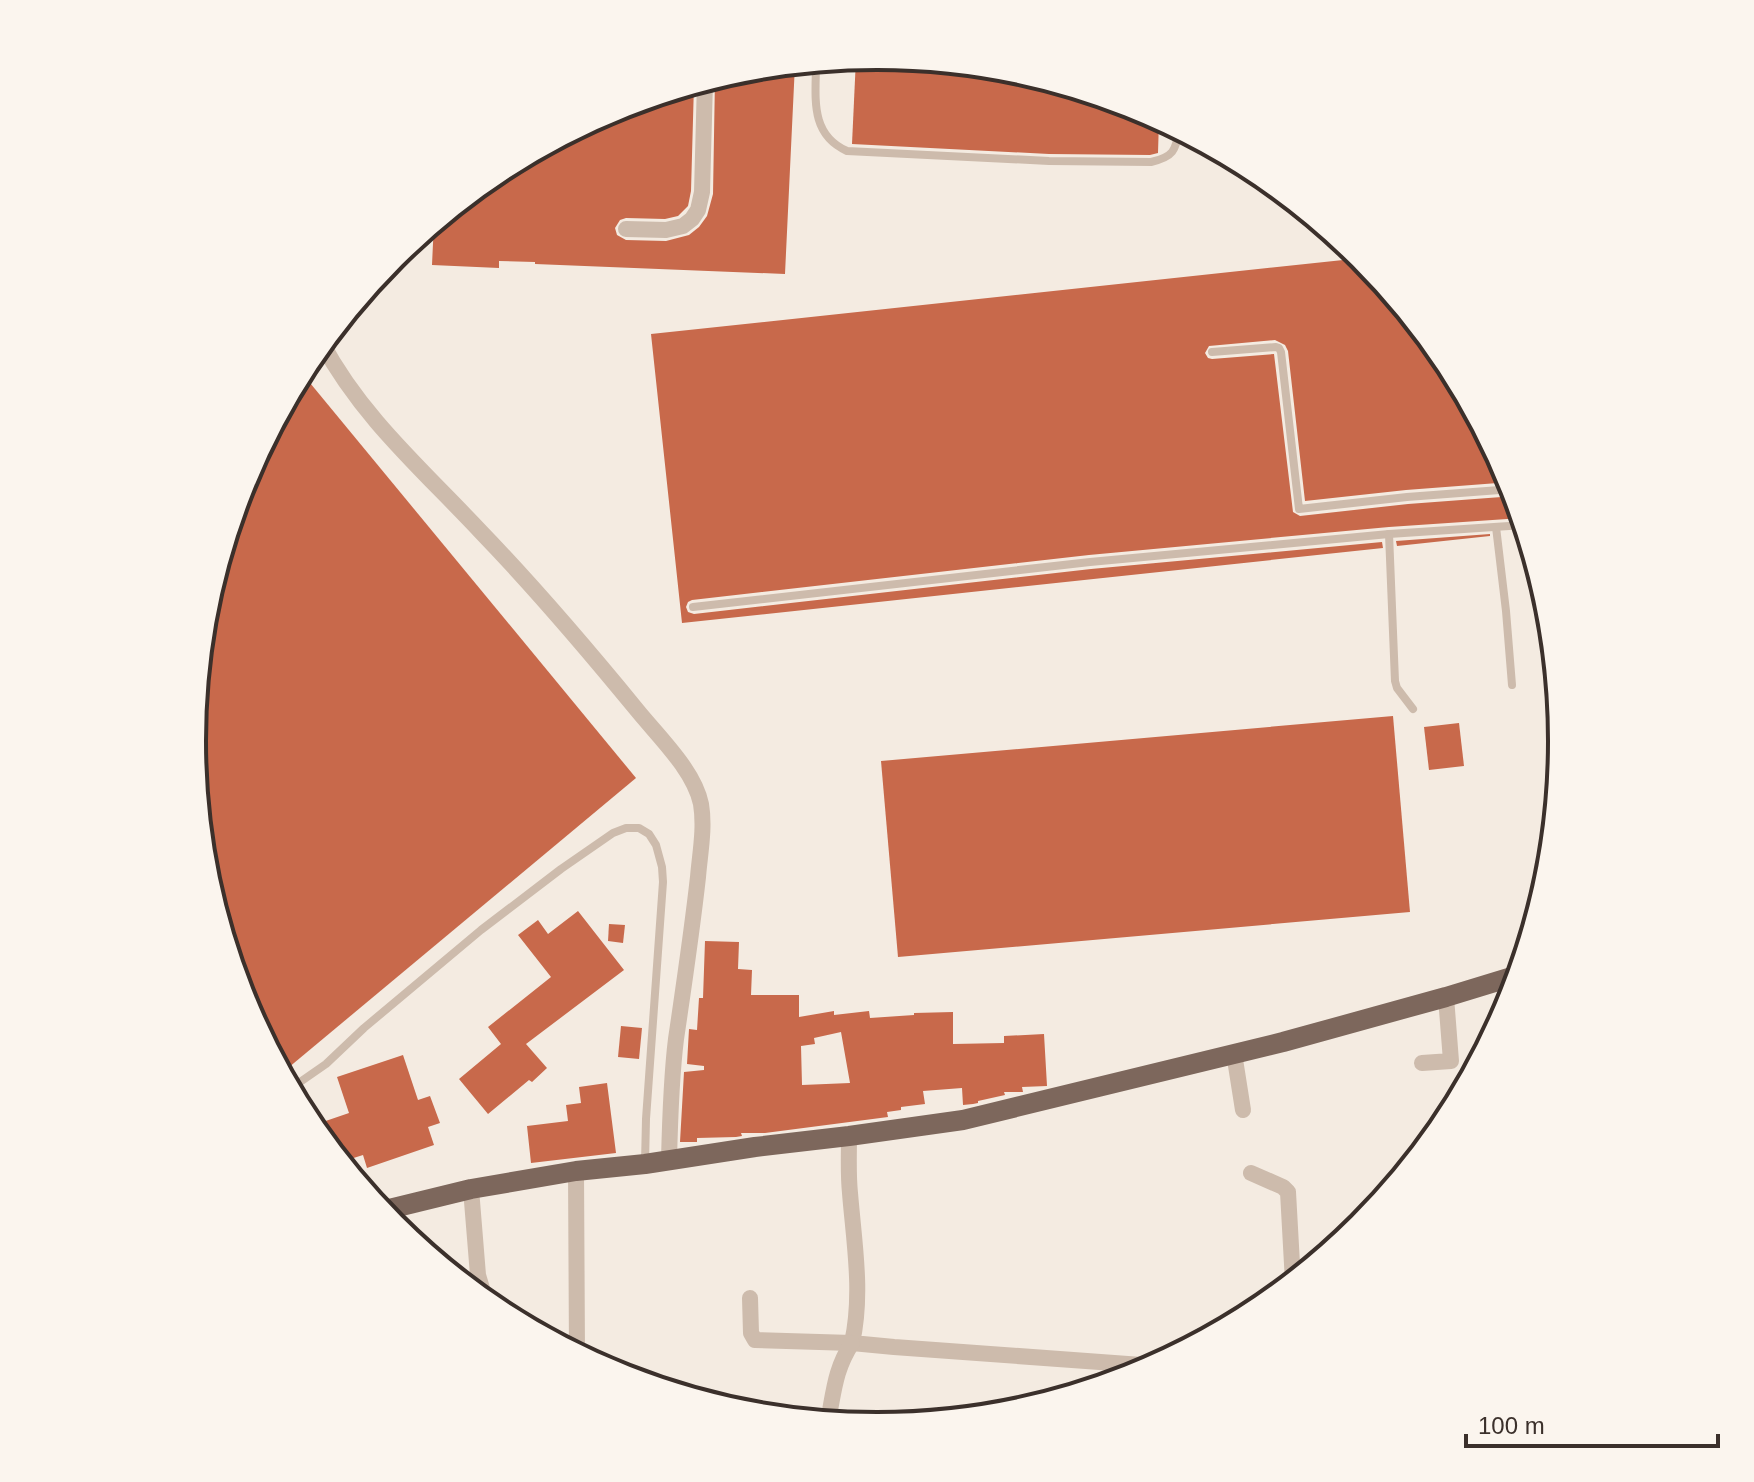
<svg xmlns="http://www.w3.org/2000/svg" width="1754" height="1482" viewBox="0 0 1754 1482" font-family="Helvetica,sans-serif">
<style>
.building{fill:#c8694b;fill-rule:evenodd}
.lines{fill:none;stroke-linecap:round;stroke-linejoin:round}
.lane{stroke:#cdbbac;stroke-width:8}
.street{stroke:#cdbbac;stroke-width:16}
.primary{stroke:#7d675c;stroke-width:20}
.rim{fill:none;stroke:#3b302b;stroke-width:4}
</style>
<rect width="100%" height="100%" fill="#f4ebe1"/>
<g class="building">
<polygon points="877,56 1011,69 1140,108 1159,119 1158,153 1150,155 1049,154 852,144 856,58"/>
<polygon points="795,64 785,274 535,264 535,262 499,261 499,268 432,265 434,222 497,171 615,108 694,84 691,191 688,206 678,216 665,219 626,218 620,220 615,228 617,235 626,240 666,241 689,235 699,227 707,216 713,194 715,78 744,69"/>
<polygon points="1362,258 1447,361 1511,482 1406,490 1305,501 1288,351 1285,345 1275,340 1209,346 1205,353 1208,358 1212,359 1274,354 1293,512 1300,516 1408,504 1515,496 1522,518 1389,527 1089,555 692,600 688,602 686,607 688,612 694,614 1091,569 1382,542 1383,548 682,623 651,334"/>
<polygon points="301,372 636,778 282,1073 244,1003 205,874 192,741 205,607 244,478"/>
<polygon points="1490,534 1490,536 1397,546 1396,541"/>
<polygon points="1393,716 1410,912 898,957 881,761"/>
<polygon points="1459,723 1464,766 1429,770 1424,727"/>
<polygon points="578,911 624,970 526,1044 547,1068 532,1082 529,1080 488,1114 459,1079 501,1044 488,1027 551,977 518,935 538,920 548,934"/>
<polygon points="609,924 625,925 623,943 608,941"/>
<path d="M705,941L739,942L738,969L752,970L751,995H799V1017L834,1011V1015L869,1011L870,1018L914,1015V1013L953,1012V1044L1004,1043V1036L1044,1034L1047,1086L1022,1087L1023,1092H1004L1005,1095L978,1101V1103L973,1104L963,1105L962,1088L923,1091L925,1104L901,1107V1110L887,1112L888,1117L765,1133H741L742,1136L736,1137L697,1138V1142H680L684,1072L704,1070V1066L687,1064L689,1029L697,1030L699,998H703ZM841,1032L850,1083L802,1085L801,1046L815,1044L814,1038Z"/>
<polygon points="621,1026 642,1028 639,1059 618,1057"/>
<polygon points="403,1055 418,1100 430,1096 440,1123 428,1127 434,1145 367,1168 363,1155 341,1162 311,1126 349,1113 337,1077"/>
<polygon points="607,1083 616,1153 531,1163 527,1126 568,1121 566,1105 581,1103 579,1087"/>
</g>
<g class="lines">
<g class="lane">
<path d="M816,62C816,97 809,134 847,151L1049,161L1151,162C1173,157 1176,151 1179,129"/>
<polyline points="1212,352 1276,347 1279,348 1281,352 1299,509 1407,497 1513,489"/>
<polyline points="1496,527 1506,611 1512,685"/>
<polyline points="693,607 1090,562 1389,534"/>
<polyline points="1413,709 1397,688 1395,681 1389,534 1524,525"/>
<polyline points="290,1089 326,1064 364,1028 481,930 561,869 613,833 626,828 639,828 649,834 656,845 662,867 663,882 646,1119 645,1163"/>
</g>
<g class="street">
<polyline points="626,229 666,230 683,226 692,219 698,210 702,192 705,81"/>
<path d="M322,343C362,418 424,471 481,532C536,589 587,649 637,710C658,736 694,770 701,804C705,828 700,853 698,877C692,931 684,985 676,1039C671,1079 670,1119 669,1160"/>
<polyline points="1234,1053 1243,1110"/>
<polyline points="1422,1063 1451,1061 1446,997"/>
<path d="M849,1136C849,1155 848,1174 850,1193C854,1243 863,1293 852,1343L894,1347L1155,1366"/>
<polyline points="576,1171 577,1354"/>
<polyline points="1251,1173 1283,1187 1288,1192 1293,1282"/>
<polyline points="471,1189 478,1275 486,1302"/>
<polyline points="390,1209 394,1226"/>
<polyline points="750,1298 751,1333 755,1340 852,1343"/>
<path d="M828,1421C834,1391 835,1369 852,1343"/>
</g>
<polyline class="primary" points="381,1211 471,1189 576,1171 645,1164 755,1147 849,1136 963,1120 1283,1042 1446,997 1518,975"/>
</g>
<path d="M0 0H1754V1482H0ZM206 741a671 671 0 1 1 1342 0a671 671 0 1 1-1342 0Z" fill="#fbf5ee" fill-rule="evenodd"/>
<path class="rim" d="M206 741a671 671 0 1 1 1342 0a671 671 0 1 1-1342 0Z"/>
<path d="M1466 1434v12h252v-12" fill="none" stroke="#3b302b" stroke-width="4"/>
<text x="1478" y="1434" font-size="24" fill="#3b302b" stroke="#fbf5ee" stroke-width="6" paint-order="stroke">100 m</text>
</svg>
